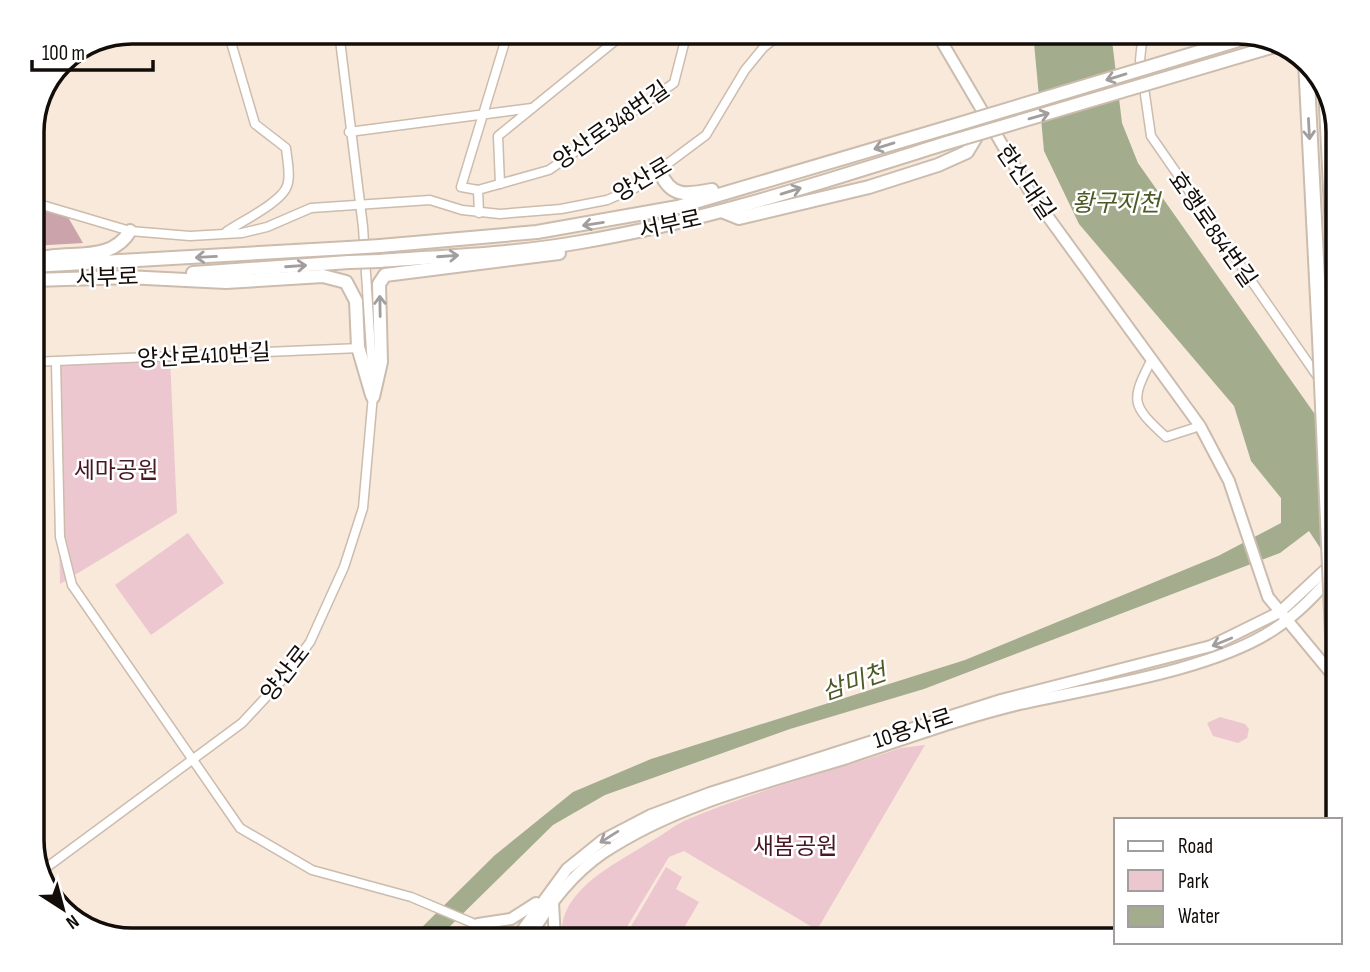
<svg xmlns="http://www.w3.org/2000/svg" width="1370" height="972" viewBox="0 0 1370 972" font-family="'Sofia Sans Condensed','Noto Sans KR',sans-serif">
<style>
.green{fill:#edc7cf}
.forest{fill:#caa3ab}
.water{fill:#a3ad8d}
.lines{fill:none;stroke-linecap:round;stroke-linejoin:round}
.minor-casing{stroke:#cbbcae;stroke-width:11}
.tertiary-casing{stroke:#cbbcae;stroke-width:14}
.secondary-casing{stroke:#cbbcae;stroke-width:16}
.trunk-casing{stroke:#cbbcae;stroke-width:18}
.minor{stroke:#fff;stroke-width:8}
.tertiary{stroke:#fff;stroke-width:10}
.secondary{stroke:#fff;stroke-width:12}
.trunk{stroke:#fff;stroke-width:14}
.secondary-bridge-casing{stroke:#cbbcae;stroke-width:16;stroke-linecap:butt}
.trunk-bridge-casing{stroke:#cbbcae;stroke-width:18;stroke-linecap:butt}
.secondary-bridge{stroke:#fff;stroke-width:12}
.trunk-bridge{stroke:#fff;stroke-width:14}
.oneway{stroke:#a19e9d}
.labels{text-anchor:middle;stroke-width:5;stroke-linejoin:round;paint-order:stroke}
.street-label{font-size:23px;fill:#130d09;stroke:#fff}
.park-label{font-size:23px;fill:#481725;stroke:#fff}
.water-label{font-size:24px;font-style:italic;fill:#4c5a26;stroke:#fff}
.rim{fill:none;stroke:#130d09;stroke-width:3.5}
</style>
<rect width="100%" height="100%" fill="#f9e9db"/>
<g class="green">
<polygon points="170,357 177,513 60,584 56,363"/>
<polygon points="188,533 224,583 151,635 115,585"/>
<polygon points="1220,717 1245,724 1249,729 1247,738 1238,743 1213,736 1207,723"/>
<path d="M925,745L817,930L684,851L669,857L619,940H563C554,892 617,863 650,842C663,835 673,826 686,820C755,790 830,772 901,748Z"/>
<polygon points="666,867 682,877 676,889 699,902 677,940 623,940"/>
</g>
<polygon class="forest" points="32,202 65,212 83,243 32,246"/>
<polygon class="water" points="1033,32 1111,32 1122,123 1138,163 1338,447 1338,575 1309,531 1280,553 924,689 790,729 605,795 553,825 436,940 409,940 495,855 573,792 651,759 965,660 1218,556 1281,523 1281,498 1251,461 1234,406 1079,224 1044,151"/>
<g class="lines">
<g class="minor-casing">
<g id="minor">
<polyline points="339,32 363,227 373,382"/>
<polyline points="1143,32 1140,60 1151,136 1338,406"/>
<polyline points="349,132 532,108"/>
<polyline points="500,184 498,136 626,32"/>
<polyline points="478,190 461,187 508,32"/>
<polyline points="32,202 130,231 190,236 242,233 267,227 311,208 430,200 462,210 500,214 561,209 607,200 635,188 706,135 745,70 763,48 783,32"/>
<polyline points="479,213 478,190 549,170 674,83 687,32"/>
<path d="M226,232C242,221 282,202 287,186C291,176 287,159 286,148L255,124L228,32"/>
<path d="M1152,359C1130,401 1131,405 1166,437L1200,426"/>
<polyline points="32,362 360,348"/>
<polyline points="56,363 60,537 72,585 240,828 312,870 411,897 513,940"/>
<polyline points="39,873 242,723 282,680 310,642 344,567 363,508 373,395"/>
</g>
</g>
<g class="tertiary-casing">
<g id="tertiary">
<polyline points="936,32 1030,192 1200,426 1229,481 1268,597 1335,678"/>
<polyline points="553,902 555,940"/>
<polyline points="485,940 478,924 511,919 536,903"/>
<polyline points="515,940 567,869 603,840 651,815 710,793 1001,700 1211,646 1280,612 1338,558"/>
<path d="M528,940C547,907 571,875 603,853C675,805 762,784 844,759C902,740 961,718 1020,704C1095,687 1210,671 1273,630C1298,614 1319,591 1338,569"/>
</g>
</g>
<g class="secondary-casing">
<g id="secondary">
<path d="M660,171C670,198 687,195 712,190"/>
<polyline points="724,212 739,218 869,187 938,165 967,152 976,137 976,123 985,117"/>
<polyline points="380,246 537,232 678,207 949,127"/>
<path d="M32,261C65,248 109,266 130,231"/>
<path d="M380,261C447,256 515,254 581,242C707,221 828,180 950,142"/>
<polyline points="32,266 348,248"/>
<polyline points="193,273 349,262"/>
<polyline points="126,277 226,282 323,276 346,282 356,301 358,347 372,395"/>
<polyline points="32,280 133,277"/>
<polyline points="373,397 381,362 379,284 385,275 559,253"/>
</g>
</g>
<g class="trunk-casing">
<g id="trunk">
<polyline points="1306,61 1320,338"/>
<polyline points="1326,85 1338,333"/>
</g>
</g>
<use href="#minor" class="minor"/>
<use href="#tertiary" class="tertiary"/>
<use href="#secondary" class="secondary"/>
<use href="#trunk" class="trunk"/>
<g class="secondary-bridge-casing">
<g id="secondary-bridge">
<polyline points="949,127 1252,36"/>
<polyline points="950,142 1278,45"/>
<polyline points="348,248 380,246"/>
<polyline points="349,262 380,261"/>
</g>
</g>
<g class="trunk-bridge-casing">
<polyline id="trunk-bridge" points="1320,338 1338,749"/>
</g>
<use href="#secondary-bridge" class="secondary-bridge"/>
<use href="#trunk-bridge" class="trunk-bridge"/>
</g>
<defs><path id="oneway-shaft" d="M-6 0H5M1.5-3L5.5 0L1.5 3" fill="none" stroke-width="1.6" stroke-linecap="round" stroke-linejoin="round" transform="scale(1.75)"/></defs>
<g class="oneway">
<use href="#oneway-shaft" transform="translate(1116 77) rotate(163)"/>
<use href="#oneway-shaft" transform="translate(1039 116) rotate(-16)"/>
<use href="#oneway-shaft" transform="translate(1309 129) rotate(87)"/>
<use href="#oneway-shaft" transform="translate(884 146) rotate(163)"/>
<use href="#oneway-shaft" transform="translate(791 191) rotate(-17)"/>
<use href="#oneway-shaft" transform="translate(593 224) rotate(171)"/>
<use href="#oneway-shaft" transform="translate(448 256) rotate(-4)"/>
<use href="#oneway-shaft" transform="translate(206 257) rotate(177)"/>
<use href="#oneway-shaft" transform="translate(296 266) rotate(-4)"/>
<use href="#oneway-shaft" transform="translate(380 306) rotate(-91)"/>
<use href="#oneway-shaft" transform="translate(1222 642) rotate(158)"/>
<use href="#oneway-shaft" transform="translate(609 837) rotate(148)"/>
</g>
<g class="labels">
<g class="street-label">
<text transform="translate(611 125) rotate(-35)" y="8">양산로348번길</text>
<text transform="translate(642 179) rotate(-31)" y="8">양산로</text>
<text transform="translate(1026 182) rotate(56)" y="8">한신대길</text>
<text transform="translate(670 224) rotate(-12)" y="8">서부로</text>
<text transform="translate(1213 229) rotate(55)" y="8">효행로854번길</text>
<text transform="translate(107 277) rotate(-2)" y="8">서부로</text>
<text transform="translate(204 355) rotate(-3)" y="8">양산로410번길</text>
<text transform="translate(285 673) rotate(-52)" y="8">양산로</text>
<text transform="translate(913 728) rotate(-18)" y="8">10용사로</text>
</g>
<g class="park-label">
<text x="116" y="478">세마공원</text>
<text x="795" y="854">새봄공원</text>
</g>
<g class="water-label">
<text x="1116" y="211">황구지천</text>
<text transform="translate(854 682) rotate(-19)" y="8">삼미천</text>
</g>
</g>
<path d="M0 0H1370V972H0ZM132 44H1238A88 88 0 0 1 1326 132V840A88 88 0 0 1 1238 928H132A88 88 0 0 1 44 840V132A88 88 0 0 1 132 44Z" fill="#fff" fill-rule="evenodd"/>
<path class="rim" d="M132 44H1238A88 88 0 0 1 1326 132V840A88 88 0 0 1 1238 928H132A88 88 0 0 1 44 840V132A88 88 0 0 1 132 44Z"/>
<rect x="1114" y="818" width="228" height="126" fill="#ffffff" stroke="#a19e9d" stroke-width="2"/>
<rect x="1128" y="841" width="35" height="10" fill="#ffffff" stroke="#a19e9d" stroke-width="2"/>
<text x="1178" y="853" font-size="21" fill="#130d09">Road</text>
<rect x="1128" y="870" width="35" height="21" fill="#edc7cf" stroke="#a19e9d" stroke-width="2"/>
<text x="1178" y="888" font-size="21" fill="#130d09">Park</text>
<rect x="1128" y="906" width="35" height="21" fill="#a3ad8d" stroke="#a19e9d" stroke-width="2"/>
<text x="1178" y="923" font-size="21" fill="#130d09">Water</text>
<g transform="translate(63 909) rotate(144)" stroke="#ffffff" stroke-width="5" paint-order="stroke">
<path d="M0-5L12 26L0 18L-12 26Z" fill="#130d09"/>
<text y="-10" font-size="19" font-weight="bold" text-anchor="middle" fill="#130d09">N</text>
</g>
<path d="M32 60v10h121v-10" fill="none" stroke="#130d09" stroke-width="3.5"/>
<text x="42" y="60" font-size="21" fill="#130d09" stroke="#ffffff" stroke-width="5" paint-order="stroke">100 m</text>
</svg>
